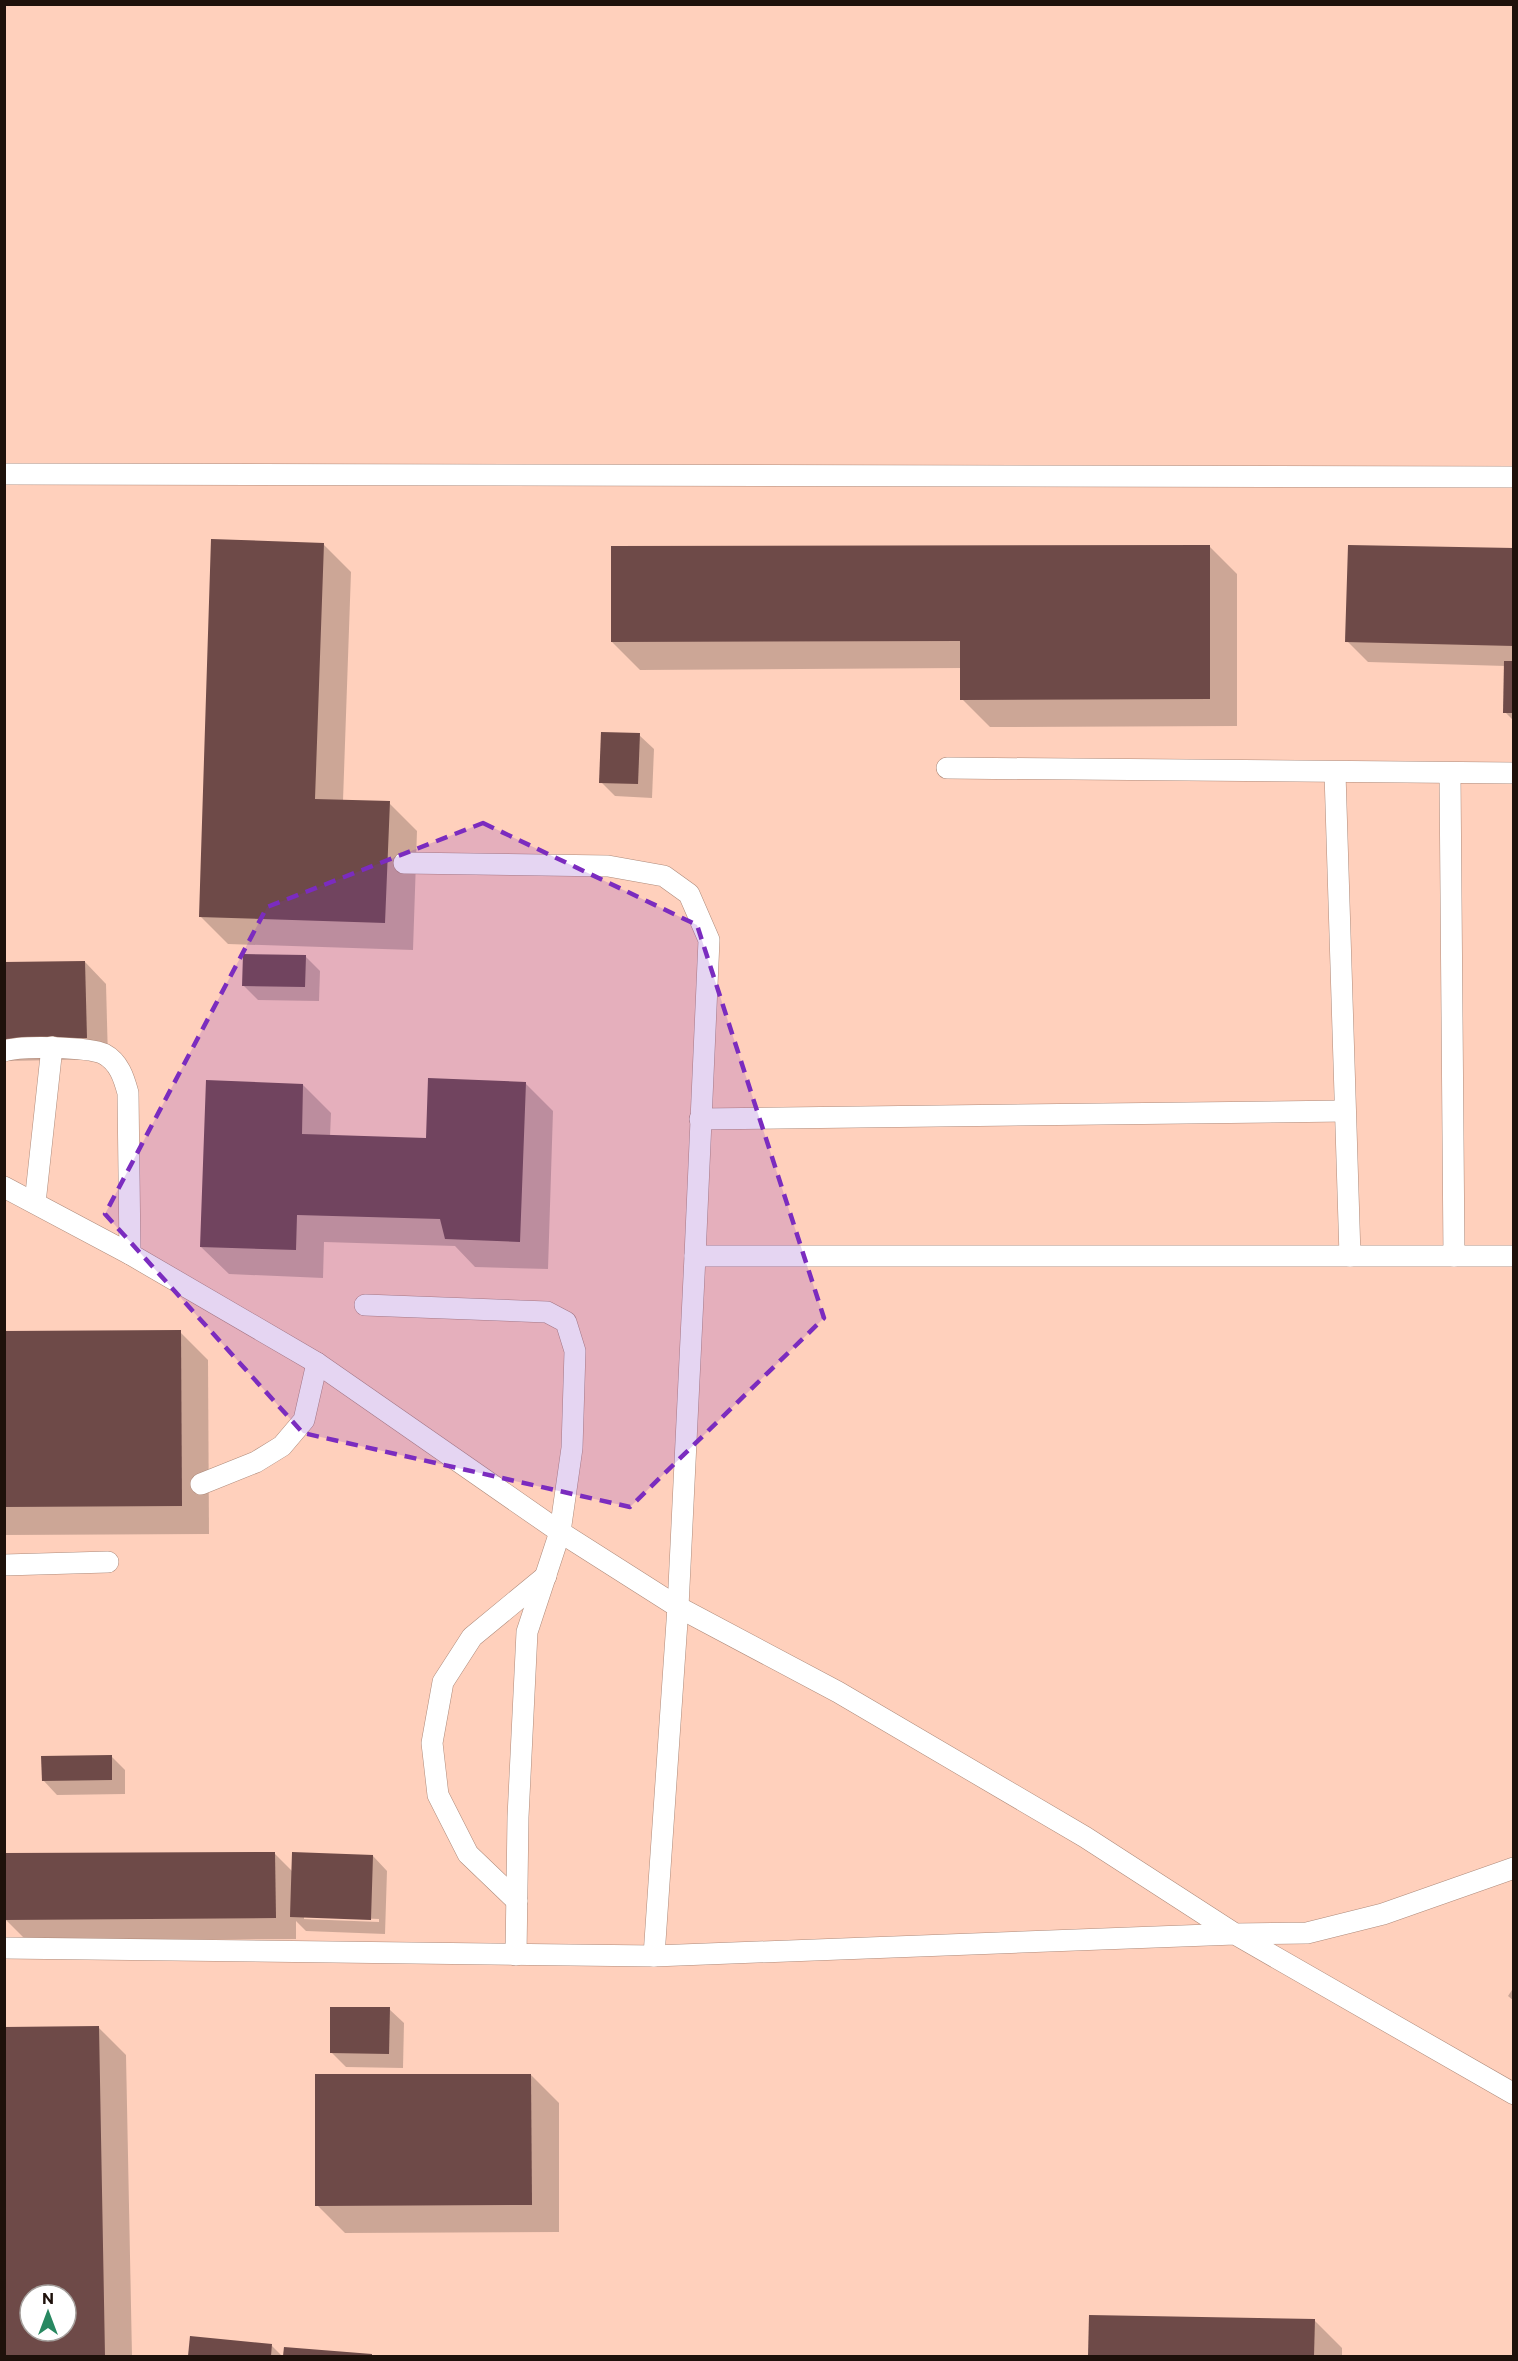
<svg xmlns="http://www.w3.org/2000/svg" width="1518" height="2361" viewBox="0 0 1518 2361" font-family="Commissioner,sans-serif">
<style>
.built{fill:#ffd0bc;fill-rule:evenodd}
.shadow{fill:#0003;fill-rule:evenodd}
.building{fill:#6e4a48;fill-rule:evenodd}
.lines{fill:none;stroke-linecap:round;stroke-linejoin:round}
.lane-casing{stroke:#ae8a7a;stroke-width:22}
.lane{stroke:#fff;stroke-width:21}
.marked{fill:#7b2cbf;fill-opacity:0.2;stroke:#7b2cbf;stroke-width:4.5;stroke-dasharray:12 8;stroke-linejoin:round}
</style>
<rect width="100%" height="100%" fill="#fae2d8"/>
<path class="built" d="M5,5H1513V2356H5ZM30,2295H66V2331H30Z"/>
<g class="shadow">
<polygon points="323,544 351,572 343,801 389,803 417,831 413,950 228,944 200,916"/>
<polygon points="1209,546 1237,574 1237,726 990,727 962,699 962,668 640,670 612,642"/>
<polygon points="1514,550 1514,721 1505,712 1506,666 1368,662 1347,641"/>
<polygon points="639,735 654,749 652,798 615,796 601,782"/>
<polygon points="305,956 320,971 319,1001 258,1000 243,985"/>
<polygon points="85,962 106,984 108,1059 4,1061 4,964"/>
<polygon points="525,1083 553,1111 548,1269 475,1267 455,1246 324,1242 323,1278 229,1274 201,1247 303,1085 331,1113 330,1137 427,1140"/>
<polygon points="180,1332 208,1360 209,1534 4,1535 4,1333"/>
<polygon points="111,1756 125,1770 125,1794 57,1795 43,1780"/>
<path d="M274,1853L293,1872L373,1856L387,1871L385,1934L306,1931L296,1921V1939L27,1941L5,1919ZM304,1916L379,1919V1922L304,1919Z"/>
<polygon points="1514,1987 1514,2001 1508,1996"/>
<polygon points="389,2009 404,2023 403,2068 346,2067 331,2052"/>
<path d="M98,2027L126,2055L132,2356H4V2029ZM30,2295H66V2331H30Z"/>
<polygon points="531,2075 559,2103 559,2232 345,2233 317,2205"/>
<polygon points="1090,2317 1314,2320 1342,2348 1342,2356 1089,2356"/>
<polygon points="192,2338 272,2346 282,2356 190,2356"/>
<polygon points="285,2349 371,2355 373,2356 284,2356"/>
</g>
<g class="building">
<polygon points="211,539 324,543 315,799 390,801 385,923 199,917"/>
<polygon points="1210,545 1210,699 960,700 960,641 611,642 611,546"/>
<polygon points="1348,545 1514,548 1514,646 1345,642"/>
<polygon points="1504,661 1514,661 1514,713 1503,713"/>
<polygon points="601,732 640,733 638,784 599,783"/>
<polygon points="243,954 306,955 305,987 242,986"/>
<polygon points="85,961 87,1038 4,1040 4,962"/>
<polygon points="428,1078 526,1082 520,1242 445,1239 440,1219 297,1215 296,1250 200,1247 206,1080 303,1084 302,1134 426,1138"/>
<polygon points="181,1330 182,1506 4,1507 4,1331"/>
<polygon points="112,1755 112,1780 42,1781 41,1756"/>
<polygon points="275,1852 276,1918 4,1920 4,1853"/>
<polygon points="292,1852 373,1855 371,1920 290,1917"/>
<polygon points="330,2007 390,2007 389,2054 330,2053"/>
<path d="M99,2026L105,2356H4V2027ZM30,2295H66V2331H30Z"/>
<polygon points="315,2074 531,2074 532,2205 315,2206"/>
<polygon points="1089,2315 1315,2319 1314,2356 1088,2356"/>
<polygon points="190,2336 272,2344 271,2356 188,2356"/>
<polygon points="284,2347 372,2354 372,2356 283,2356"/>
</g>
<g class="lines">
<g class="lane-casing">
<g id="lane">
<polyline points="4,474 1514,477"/>
<polyline points="947,768 1514,773"/>
<polyline points="1335,773 1350,1256"/>
<polyline points="1450,774 1454,1256"/>
<polyline points="404,863 608,866 664,876 689,894 709,940 695,1256"/>
<path d="M4,1051C21,1045 89,1047 104,1054C119,1062 124,1078 128,1093L130,1254"/>
<polyline points="700,1119 1345,1111"/>
<polyline points="4,1187 130,1254 317,1363 560,1532 678,1607 838,1692 1085,1837 1235,1934 1307,1933 1383,1914 1514,1868"/>
<polyline points="35,1203 52,1047"/>
<polyline points="365,1305 547,1312 566,1322 575,1351 572,1448 560,1532 527,1632 518,1817 516,1955"/>
<polyline points="201,1484 256,1462 282,1446 304,1420 317,1363"/>
<polyline points="4,1565 108,1562"/>
<polyline points="517,1901 468,1854 438,1795 432,1743 443,1682 472,1637 546,1576"/>
<polyline points="4,1948 654,1956 1235,1934 1514,2094"/>
<polyline points="654,1956 678,1607 695,1256 1514,1256"/>
</g>
</g>
<use href="#lane" class="lane"/>
</g>
<path class="marked" d="M483,823L697,925L824,1318L630,1507L303,1433L105,1214L267,907Z"/>
<rect width="1518" height="2361" fill="none" stroke="#1e110b" stroke-width="12"/>
<g transform="translate(48 2313)"><circle r="28" fill="#ffffff" stroke="#a5a09d" stroke-width="1.5"/>
<path d="M0-4.5L10 22L0 15L-10 22Z" fill="#288861"/>
<text y="-9" font-size="16" font-weight="bold" text-anchor="middle" fill="#1e110b">N</text>
</g>
</svg>
